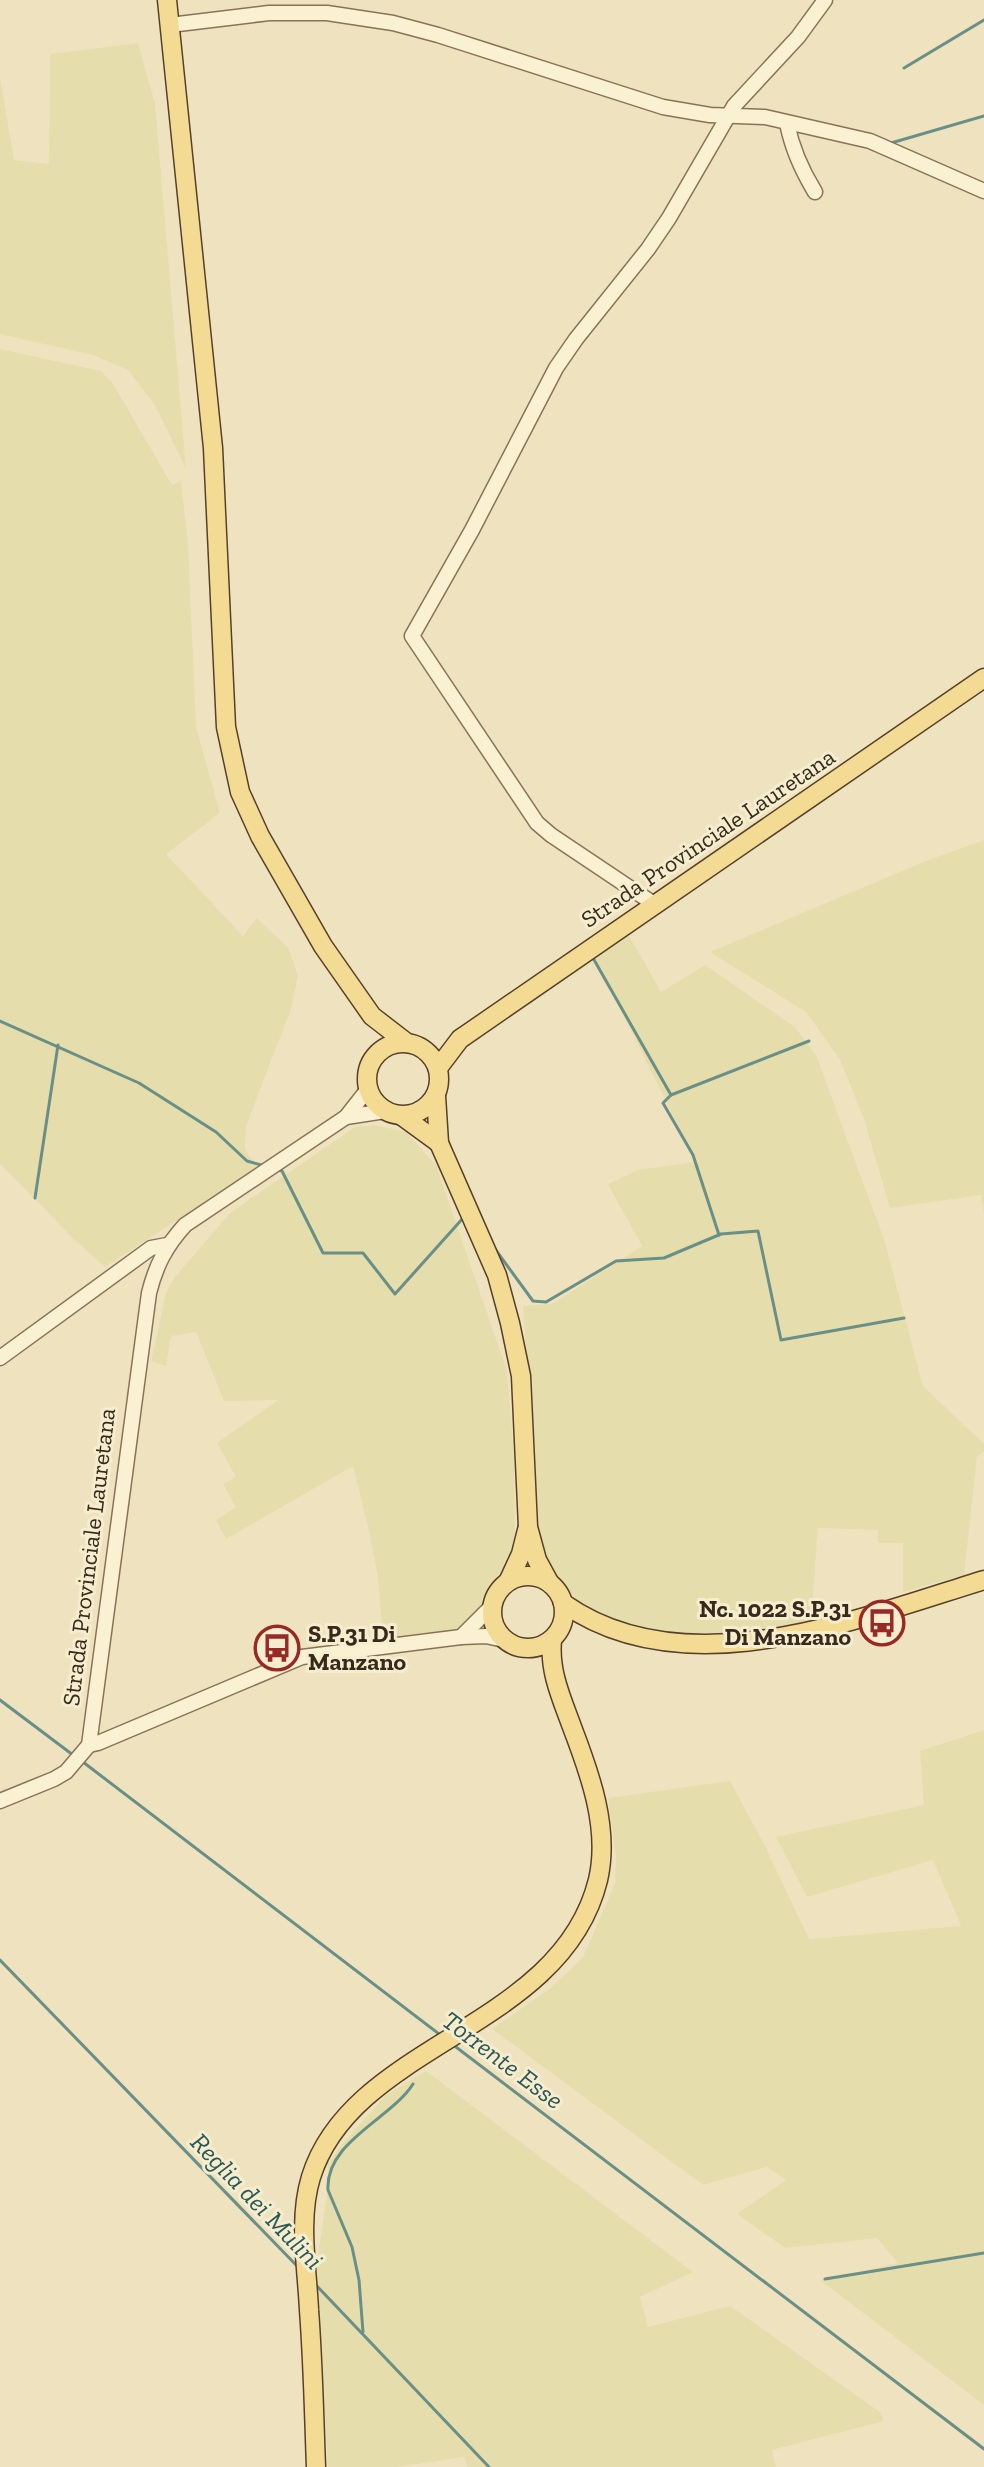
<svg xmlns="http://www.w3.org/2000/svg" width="984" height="2467" viewBox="0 0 984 2467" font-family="'Zilla Slab',serif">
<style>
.farmland{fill:#e5deac}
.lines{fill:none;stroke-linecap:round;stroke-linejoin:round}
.stream{stroke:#698f87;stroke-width:3}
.minor-casing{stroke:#887357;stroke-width:17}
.major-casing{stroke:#55412b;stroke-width:21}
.minor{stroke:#faf0d2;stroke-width:14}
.major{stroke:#f4db94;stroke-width:18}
.labels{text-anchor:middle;stroke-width:6;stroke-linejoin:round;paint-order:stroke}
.street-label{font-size:24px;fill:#372a1c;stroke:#f6edce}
.poi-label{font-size:24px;font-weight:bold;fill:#372a1c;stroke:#f6edce;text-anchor:end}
.water-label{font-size:26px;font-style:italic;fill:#2a5757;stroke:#f6edce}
</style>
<rect width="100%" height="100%" fill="#efe3bf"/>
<g class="farmland">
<polygon points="138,43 155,104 186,469 155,405 128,370 93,355 0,334 0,77 14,160 49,164 50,54"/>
<polygon points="0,349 101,371 112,382 172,485 181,481 188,543 196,727 220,813 166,854 243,936 257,918 289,949 298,976 291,1009 246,1126 245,1149 257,1168 105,1267 76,1241 0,1164"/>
<polygon points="984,840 984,1214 981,1195 890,1208 864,1119 840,1060 806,1012 710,952 926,861"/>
<polygon points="628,934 661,992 705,965 795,1027 816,1055 884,1239 923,1386 984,1444 984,1452 977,1456 964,1575 903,1592 903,1543 878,1543 878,1530 818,1528 811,1621 767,1632 716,1639 660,1631 598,1617 582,1606 543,1560 539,1538 523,1306 552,1304 642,1246 608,1184 638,1170 696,1162 594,956"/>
<polygon points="375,1125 406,1132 436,1165 507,1371 514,1455 515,1546 509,1563 494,1581 475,1618 459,1628 430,1637 383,1641 378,1577 367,1523 353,1466 226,1539 216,1520 236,1507 223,1484 236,1477 217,1443 278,1400 224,1401 196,1332 171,1336 166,1366 151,1361 166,1293 175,1277 230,1213 355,1127"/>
<polygon points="984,1730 984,2405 820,2280 898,2263 877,2238 785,2248 737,2214 786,2180 767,2167 703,2185 492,2029 552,1987 583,1957 615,1883 616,1857 608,1798 730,1781 764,1844 809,1939 961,1926 933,1860 807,1897 776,1837 924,1805 920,1751"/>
<polygon points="426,2071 693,2272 640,2297 648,2327 730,2306 880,2412 884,2421 772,2450 776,2467 467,2467 464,2457 396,2467 328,2467 316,2270 329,2181 328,2164 338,2149 386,2095"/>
</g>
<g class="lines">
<g class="stream">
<polyline points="904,68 984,20"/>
<polyline points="891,143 984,116"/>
<polyline points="593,958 671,1095"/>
<polyline points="0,1021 139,1083 216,1132 247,1161 265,1166"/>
<polyline points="276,1169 282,1171 323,1253 363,1253 395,1294 464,1217"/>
<polyline points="35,1198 58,1045"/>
<polyline points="719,1235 693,1155 663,1103 671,1095 809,1041"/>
<polyline points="495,1249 533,1301 546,1302 616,1261 664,1258 721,1234 758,1231 781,1340 904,1318"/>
<polyline points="0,1700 73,1755"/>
<polyline points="83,1762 443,2037"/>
<polyline points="0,1960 298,2267"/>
<polyline points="452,2044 984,2449"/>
<polyline points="825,2279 984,2253"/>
<polyline points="315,2284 489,2467"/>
<path d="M363,2332L359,2280L352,2247L328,2190C325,2142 391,2119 413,2084"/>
</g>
<g class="minor-casing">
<g id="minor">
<polyline points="170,25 269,13 327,13 393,23 438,35 663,107 710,115 765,117 870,141 984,191"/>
<path d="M787,123C792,149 801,169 815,192"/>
<polyline points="654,904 551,835 537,823 412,636 472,530 556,368 576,339 648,249 669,218 734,106 798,37 825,0"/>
<polyline points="346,1117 385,1111"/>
<polyline points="0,1358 151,1248 167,1245"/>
<polyline points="461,1637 491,1607"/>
<polyline points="89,1745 98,1743 302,1657 461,1637 486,1636 504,1640"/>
<path d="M0,1801L54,1779L66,1772L89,1745L149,1293C156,1265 166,1246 185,1225L346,1117L368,1089"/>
</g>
</g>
<g class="major-casing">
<g id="major">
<polyline points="167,0 213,448 226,727 240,792 260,836 323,946 372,1016 407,1043"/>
<circle cx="403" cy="1079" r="36"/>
<polyline points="438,1068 460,1039 984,678"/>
<polyline points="436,1096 439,1143 497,1275 510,1323 521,1376 528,1527 537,1560 549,1582"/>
<polyline points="402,1116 439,1143"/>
<circle cx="528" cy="1612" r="36"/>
<polyline points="509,1580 521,1554 527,1530"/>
<path d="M563,1603C684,1689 857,1619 984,1580"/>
<path d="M316,2467C314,2414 313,2362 309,2310C307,2267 298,2219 311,2177C353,2042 561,2030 598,1880C610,1829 590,1774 572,1727C561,1697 549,1671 552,1640"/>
</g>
</g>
<use href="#minor" class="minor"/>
<use href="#major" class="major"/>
</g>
<defs>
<g id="bus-ring" transform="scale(2.3)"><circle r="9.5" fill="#f6edce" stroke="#992925" stroke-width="1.5"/><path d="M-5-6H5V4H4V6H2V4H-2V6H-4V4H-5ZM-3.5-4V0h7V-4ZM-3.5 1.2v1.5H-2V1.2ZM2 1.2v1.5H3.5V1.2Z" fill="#992925"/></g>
</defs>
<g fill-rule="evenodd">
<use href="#bus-ring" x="882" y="1623"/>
<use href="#bus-ring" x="277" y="1648"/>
</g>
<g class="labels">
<g class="street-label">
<text transform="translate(708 838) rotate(-34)" y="8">Strada Provinciale Lauretana</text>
<text transform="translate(89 1557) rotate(-83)" y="8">Strada Provinciale Lauretana</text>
</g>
<g class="poi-label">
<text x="851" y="1617">Nc. 1022 S.P.31<tspan x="851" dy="28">Di Manzano</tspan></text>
<text x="308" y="1642" text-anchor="start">S.P.31 Di<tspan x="308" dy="28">Manzano</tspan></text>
</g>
<g class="water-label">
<text transform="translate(503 2060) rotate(37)" y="9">Torrente Esse</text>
<text transform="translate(257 2201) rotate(46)" y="9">Reglia dei Mulini</text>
</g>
</g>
</svg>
